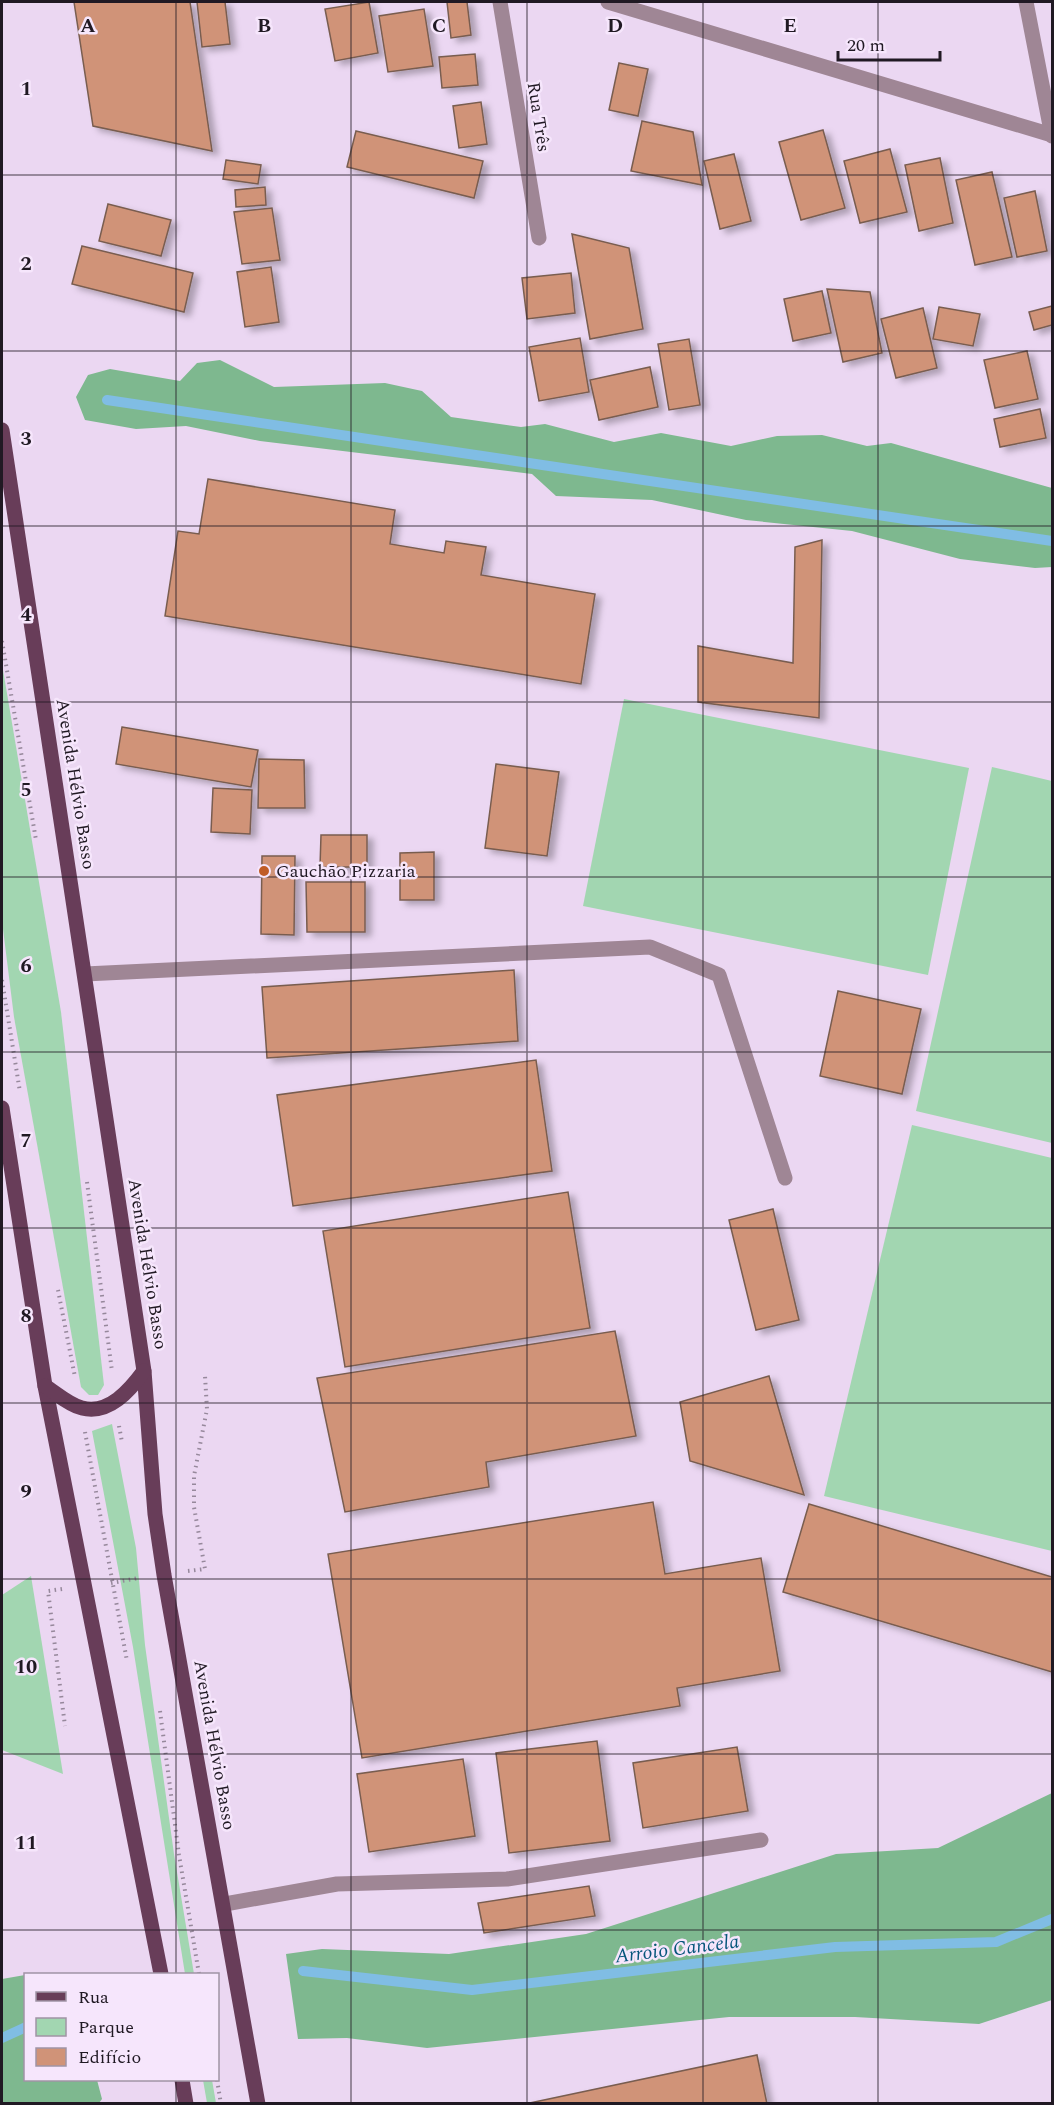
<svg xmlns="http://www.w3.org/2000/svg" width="1054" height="2105" viewBox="0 0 1054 2105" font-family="Spectral,serif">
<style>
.green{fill:#a2d6b1}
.forest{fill:#7eb88f}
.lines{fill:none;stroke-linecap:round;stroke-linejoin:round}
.stream{stroke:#80bde4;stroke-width:10}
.building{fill:#d09378;stroke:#795d50;stroke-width:1.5;filter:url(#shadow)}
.path{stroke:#96889b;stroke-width:4;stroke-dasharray:1.5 4.5;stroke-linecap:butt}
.lane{stroke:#9f8695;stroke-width:15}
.street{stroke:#9f8695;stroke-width:15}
.primary{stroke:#683d59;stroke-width:15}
.grid{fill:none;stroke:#201923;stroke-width:1.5;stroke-opacity:0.55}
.poi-dot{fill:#c05c27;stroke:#f6e6fc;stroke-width:2}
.labels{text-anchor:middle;stroke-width:5;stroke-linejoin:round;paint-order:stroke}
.street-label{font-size:18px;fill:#201923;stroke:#f6e6fc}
.poi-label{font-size:18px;fill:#201923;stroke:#f6e6fc;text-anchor:start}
.water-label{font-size:20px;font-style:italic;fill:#07567b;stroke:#f6e6fc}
.grid-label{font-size:20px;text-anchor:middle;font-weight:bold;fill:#201923;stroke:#f6e6fc;stroke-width:5;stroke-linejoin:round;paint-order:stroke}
</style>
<defs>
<filter id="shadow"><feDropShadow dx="6" dy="4" stdDeviation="3" flood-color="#0004"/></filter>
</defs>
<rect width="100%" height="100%" fill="#ebd7f2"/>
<g class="green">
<polygon points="2,664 61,1012 104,1385 98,1395 89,1395 81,1387 14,1017 2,921"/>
<polygon points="624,699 969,768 928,975 583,906"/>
<polygon points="992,767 1052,781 1052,1143 916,1111"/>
<polygon points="912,1125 1052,1158 1052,1551 824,1496"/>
<polygon points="112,1424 136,1548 145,1645 174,1854 194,1974 185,1974 133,1647 92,1431"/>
<polygon points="31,1576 63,1774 2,1750 2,1595"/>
<polygon points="203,2080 212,2080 216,2103 207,2103"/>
</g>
<g class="forest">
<polygon points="220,360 274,387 385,383 422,391 451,417 521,427 545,424 614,442 661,433 731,446 777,436 822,435 867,446 891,443 1052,488 1052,567 1035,568 960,559 852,531 746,520 652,500 556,496 532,474 260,441 186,426 136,429 85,420 76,397 88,375 110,369 180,381 197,363"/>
<polygon points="1052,1793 1052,2000 979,2024 855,2017 729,2017 427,2048 347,2038 298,2039 286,1954 322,1949 449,1954 586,1934 836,1854 938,1848"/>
<polygon points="25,1975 26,2080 97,2080 102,2099 99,2103 2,2103 2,1979"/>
</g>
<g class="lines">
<g class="stream">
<polyline points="107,400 1052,541"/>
<polyline points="303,1971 472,1990 835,1947 996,1942 1052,1919"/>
<polyline points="2,2038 26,2027"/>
</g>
</g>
<g class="building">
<polygon points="74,2 190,2 212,151 93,126"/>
<polygon points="197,2 225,2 230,44 202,47"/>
<polygon points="369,2 378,53 335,61 325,9"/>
<polygon points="447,2 467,2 471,35 451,38"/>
<polygon points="424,9 433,66 388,72 379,16"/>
<polygon points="475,54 478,85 442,88 439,57"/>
<polygon points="619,63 648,69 638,116 609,110"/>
<polygon points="481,102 487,144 459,148 453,106"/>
<polygon points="642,121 693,132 702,185 631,171"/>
<polygon points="823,130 845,208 801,220 779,142"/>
<polygon points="356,131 483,161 474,198 347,167"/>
<polygon points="890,149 907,212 860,223 844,161"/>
<polygon points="734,154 751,221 720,229 704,161"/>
<polygon points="940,158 953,223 919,231 905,165"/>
<polygon points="226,160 261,165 258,184 223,179"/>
<polygon points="992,172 1012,257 975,265 956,180"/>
<polygon points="265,187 266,205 236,207 235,190"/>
<polygon points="1035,191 1047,251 1017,257 1004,198"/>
<polygon points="108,204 171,220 161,256 99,241"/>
<polygon points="272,208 280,260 242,264 234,212"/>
<polygon points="572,234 629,248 643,329 590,339"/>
<polygon points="82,246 193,273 184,312 72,284"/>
<polygon points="271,267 279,322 245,327 237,272"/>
<polygon points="571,273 575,313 527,319 522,278"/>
<polygon points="827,289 870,292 882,353 843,362"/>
<polygon points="822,291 831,333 793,341 784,299"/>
<polygon points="1052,306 1052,325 1034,330 1029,312"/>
<polygon points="939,307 980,314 973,346 933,339"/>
<polygon points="923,308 937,368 896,378 881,319"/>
<polygon points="580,338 589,392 539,401 529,347"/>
<polygon points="689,339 700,405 669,410 658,344"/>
<polygon points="1027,351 1038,399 995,408 984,360"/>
<polygon points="650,367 658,407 599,420 590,380"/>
<polygon points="1040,409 1046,438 1000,447 994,419"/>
<polygon points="208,479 395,510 390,544 444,553 446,541 486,547 481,575 595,594 581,684 165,616 178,531 199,534"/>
<polygon points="822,540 819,718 698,702 698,646 793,663 795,547"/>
<polygon points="122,727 258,750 251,787 116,764"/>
<polygon points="259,759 304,760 305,808 258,808"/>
<polygon points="496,764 559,772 547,856 485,848"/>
<polygon points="213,788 252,790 250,834 211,832"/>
<polygon points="321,835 367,835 367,867 320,867"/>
<polygon points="434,852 434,900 400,900 400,853"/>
<polygon points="262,856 295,856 294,935 261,934"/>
<polygon points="306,882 365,882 365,932 307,932"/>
<polygon points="514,970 518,1041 267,1058 262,987"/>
<polygon points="838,991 921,1009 902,1094 820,1076"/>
<polygon points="536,1060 552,1171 293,1206 277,1095"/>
<polygon points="568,1192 590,1328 345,1367 323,1231"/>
<polygon points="773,1209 799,1320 756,1330 729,1220"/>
<polygon points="615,1331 636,1436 486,1462 489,1487 345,1512 317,1378"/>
<polygon points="769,1376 804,1495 690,1461 680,1402"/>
<polygon points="653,1502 665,1574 761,1558 780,1671 677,1688 680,1706 362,1758 328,1554"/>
<polygon points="809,1504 1052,1577 1052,1672 783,1592"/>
<polygon points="597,1741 610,1841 509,1853 496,1753"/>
<polygon points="737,1747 748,1811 643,1828 633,1763"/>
<polygon points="463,1759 475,1836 369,1852 357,1774"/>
<polygon points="589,1886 595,1916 484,1933 478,1903"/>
<polygon points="757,2055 767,2104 525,2104"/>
</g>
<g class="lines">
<g class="path">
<polyline points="2,641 36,840"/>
<polyline points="2,980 20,1092"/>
<polyline points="87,1182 112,1371"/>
<polyline points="58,1290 75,1377"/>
<polyline points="119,1426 122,1442"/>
<polyline points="85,1432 127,1661"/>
<polyline points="188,1571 205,1569 194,1507 194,1476 207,1409 205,1376"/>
<polyline points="111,1583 139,1578"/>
<polyline points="62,1589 48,1591 65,1726"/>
<polyline points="160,1711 179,1855 199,1974"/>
<polyline points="217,2080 221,2104"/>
</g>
<g class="lane">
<polyline points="85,974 650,947 719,975 785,1178"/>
<polyline points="225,1904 337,1884 507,1879 761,1840"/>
</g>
<g class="street">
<polyline points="500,2 539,238"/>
<polyline points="608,2 1052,135"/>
<polyline points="1026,2 1052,136"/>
</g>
<g class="primary">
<polyline points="2,430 144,1371 155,1514 164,1575 258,2104"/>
<polyline points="2,1108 45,1386 161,1974"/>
<path d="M45,1386C56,1393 69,1405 82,1408C109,1415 130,1390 144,1371"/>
<polyline points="182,2080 186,2104"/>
</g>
</g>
<path class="grid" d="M176,2V1974M351,2V2104M527,2V2104M703,2V2104M878,2V2104M2,175H1052M2,351H1052M2,526H1052M2,702H1052M2,877H1052M2,1052H1052M2,1228H1052M2,1403H1052M2,1579H1052M2,1754H1052M2,1930H1052M176,2080V2104"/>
<circle class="poi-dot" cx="264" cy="871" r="6"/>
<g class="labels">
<g class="street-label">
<text transform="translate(539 117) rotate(81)" y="6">Rua Três</text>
<text transform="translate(76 784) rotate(81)" y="6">Avenida Hélvio Basso</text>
<text transform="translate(148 1264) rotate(81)" y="6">Avenida Hélvio Basso</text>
<text transform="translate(215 1745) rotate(80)" y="6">Avenida Hélvio Basso</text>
</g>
<g class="poi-label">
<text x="276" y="877">Gauchão Pizzaria</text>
</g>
<g class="water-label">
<text transform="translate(677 1948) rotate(-7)" y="7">Arroio Cancela</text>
</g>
</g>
<g class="grid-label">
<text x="88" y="32">A</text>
<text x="264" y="32">B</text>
<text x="439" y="32">C</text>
<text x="615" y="32">D</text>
<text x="790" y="32">E</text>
<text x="26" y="95">1</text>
<text x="26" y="270">2</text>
<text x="26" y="445">3</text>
<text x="26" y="621">4</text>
<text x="26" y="796">5</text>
<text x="26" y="972">6</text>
<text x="26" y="1147">7</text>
<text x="26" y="1322">8</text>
<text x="26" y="1498">9</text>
<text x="26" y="1673">10</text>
<text x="26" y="1849">11</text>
</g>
<rect width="1054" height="2105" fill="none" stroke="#201923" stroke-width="6"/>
<rect x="24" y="1973" width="195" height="108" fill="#f6e6fc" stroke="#a094a5" stroke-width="1.5"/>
<rect x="36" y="1992" width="30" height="9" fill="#683d59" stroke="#a094a5" stroke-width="1.5"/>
<text x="78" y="2003" font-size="18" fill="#201923">Rua</text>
<rect x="36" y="2018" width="30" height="18" fill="#a2d6b1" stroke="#a094a5" stroke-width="1.5"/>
<text x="78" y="2033" font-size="18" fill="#201923">Parque</text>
<rect x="36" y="2048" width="30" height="18" fill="#d09378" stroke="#a094a5" stroke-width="1.5"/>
<text x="78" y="2063" font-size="18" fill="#201923">Edifício</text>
<path d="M838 51v9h102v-9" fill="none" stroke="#201923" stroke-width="3"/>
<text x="847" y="51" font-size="18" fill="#201923" stroke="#f6e6fc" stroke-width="4.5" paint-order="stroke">20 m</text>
</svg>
